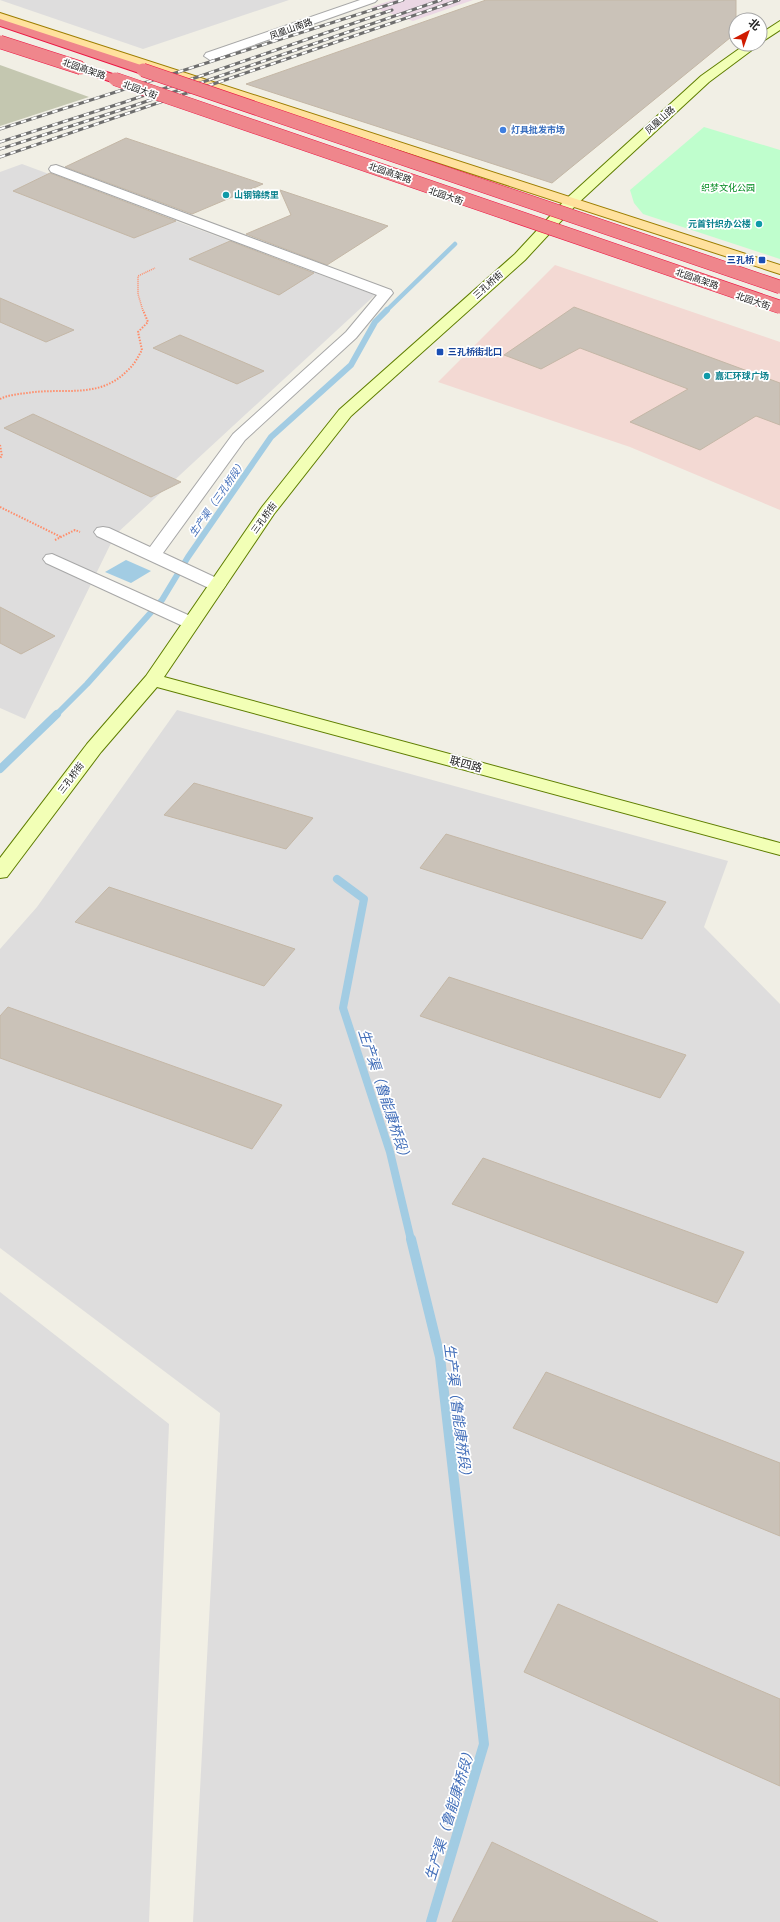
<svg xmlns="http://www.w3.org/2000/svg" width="780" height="1922" viewBox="0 0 780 1922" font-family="'Nunito Sans','Noto Sans SC',sans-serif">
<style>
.residential{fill:#dedddd}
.commercial{fill:#f3d9d3}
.industrial{fill:#ebd7e4}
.construction{fill:#c4c7b0}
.park{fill:#bffecd}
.water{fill:#a2cce3}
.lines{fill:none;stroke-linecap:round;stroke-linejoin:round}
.stream-far3{stroke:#a2cce3;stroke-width:4.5}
.stream-far2{stroke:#a2cce3;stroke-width:6}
.stream-far1{stroke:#a2cce3;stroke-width:8}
.stream{stroke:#a2cce3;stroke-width:10}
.building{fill:#cac2b8;stroke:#c4b7a6}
.street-casing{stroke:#a7a7a7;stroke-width:2}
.secondary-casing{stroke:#5f7e00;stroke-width:2}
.primary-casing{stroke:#9c7d00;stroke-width:2}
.highway-casing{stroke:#ec1643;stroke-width:2}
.path-far1{stroke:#ff8c69;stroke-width:1.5;stroke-dasharray:1 1;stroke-linecap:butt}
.path{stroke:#ff8c69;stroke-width:2;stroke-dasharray:1.5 1.5;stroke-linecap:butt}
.street{fill:#fff;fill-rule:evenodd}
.secondary{fill:#f2ffb6;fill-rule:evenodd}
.primary{fill:#ffe19d;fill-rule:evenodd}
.highway{fill:#ef868c;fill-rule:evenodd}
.rail-casing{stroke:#6e6e6e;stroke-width:3}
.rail{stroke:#fff;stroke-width:2;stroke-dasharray:5.5;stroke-linecap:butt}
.highway-bridge-casing{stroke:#ec1643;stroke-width:14;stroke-linecap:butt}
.highway-bridge{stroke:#ef868c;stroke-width:13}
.shop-dot{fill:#3f7fe0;stroke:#fff;stroke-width:1.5}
.culture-dot{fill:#0f9aa8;stroke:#fff;stroke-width:1.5}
.transit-dot{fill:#1a4fb4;stroke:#fff;stroke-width:1.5}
.labels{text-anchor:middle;stroke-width:3.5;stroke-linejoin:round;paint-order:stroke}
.far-street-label{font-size:9px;fill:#202020;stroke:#fff}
.far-shop-label{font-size:9px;font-weight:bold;fill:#366cbe;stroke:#fff;text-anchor:start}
.far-park-label{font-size:9px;fill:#018a1f;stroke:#fff}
.far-culture-label{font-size:9px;font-weight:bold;fill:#0d838f;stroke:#fff;text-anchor:start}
.far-transit-label{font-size:9px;font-weight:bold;fill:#164399;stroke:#fff;text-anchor:end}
.far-water-label{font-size:10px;font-style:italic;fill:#426eb9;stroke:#fff}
.street-label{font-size:11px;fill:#202020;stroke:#fff}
.near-water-label{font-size:14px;font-style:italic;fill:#426eb9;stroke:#fff}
</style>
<rect width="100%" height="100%" fill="#f1efe5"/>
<g class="residential">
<polygon points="0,0 289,0 143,49"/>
<polygon points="22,164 375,295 115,535 25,719 0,708 0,172"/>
<polygon points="177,710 728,861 704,927 780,1004 780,1922 193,1922 220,1413 0,1248 0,949 37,907"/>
<polygon points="0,1292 169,1424 149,1922 0,1922"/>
</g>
<polygon class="commercial" points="555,265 780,342 780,510 630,447 438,382"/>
<polygon class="industrial" points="393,0 473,0 413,21 371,7"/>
<polygon class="construction" points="0,65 89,97 0,126"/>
<polygon class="park" points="704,127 780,150 780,259 643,214 634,203 630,190"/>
<polygon class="water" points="126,560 151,571 131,583 105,572"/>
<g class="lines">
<polyline class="stream-far3" points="386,311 455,244"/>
<polyline class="stream-far2" points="56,715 87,684 162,600 188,557 271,437 351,365 375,322 387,310"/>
<g class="stream-far1">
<polyline points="0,769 57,714"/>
<polyline points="337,879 364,899 343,1008 390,1152 411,1240"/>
</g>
<polyline class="stream" points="411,1239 440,1357 484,1744 431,1922"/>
</g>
<g class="building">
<polygon points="486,0 736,0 736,33 552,183 246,84"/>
<polygon points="126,138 263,184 192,214 65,167"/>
<polygon points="50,173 176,221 134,238 13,191"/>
<polygon points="280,190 388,226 327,265 246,234 291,215"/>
<polygon points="230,241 314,273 279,295 189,259"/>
<polygon points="0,298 74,330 46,342 0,322"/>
<polygon points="574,307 780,383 780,425 756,416 700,450 630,422 688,389 580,348 541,369 504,355"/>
<polygon points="180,335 264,371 237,384 153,348"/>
<polygon points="33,414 181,482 151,497 4,428"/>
<polygon points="0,607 55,636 21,654 0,643"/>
<polygon points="194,783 313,818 286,849 164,815"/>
<polygon points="446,834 666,902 642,939 420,868"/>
<polygon points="109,887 295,949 264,986 75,922"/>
<polygon points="449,977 686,1055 660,1098 420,1016"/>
<polygon points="8,1007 282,1105 252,1149 0,1058 0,1016"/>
<polygon points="483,1158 744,1252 717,1303 452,1204"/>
<polygon points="546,1372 780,1463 780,1536 513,1428"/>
<polygon points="558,1604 780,1699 780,1786 524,1672"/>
<polygon points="492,1842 658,1922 452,1922"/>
</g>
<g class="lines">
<g class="street-casing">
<g id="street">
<polygon points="360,0 377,0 375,2 214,59 210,60 204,56 206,53"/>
<polygon points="56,165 391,290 393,293 356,338 245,440 163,553 223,581 226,585 223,589 217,590 211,589 97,536 94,532 97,528 103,527 109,528 150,547 233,434 346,332 377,295 51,172 49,169 51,166"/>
<polygon points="52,554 197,619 200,623 197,627 191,628 185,627 46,563 43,559 46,555"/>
</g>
</g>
<g class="secondary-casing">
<g id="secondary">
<polygon points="780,21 780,30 760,43 760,34"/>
<polygon points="746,44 760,44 709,82 576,205 525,260 351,416 274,514 164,677 780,843 780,855 157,687 101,752 7,877 0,878 0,858 87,744 146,676 262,507 339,410 515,254 566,199 701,76"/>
</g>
</g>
<g class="primary-casing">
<polygon id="primary" points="0,13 780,265 780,274 0,20"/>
</g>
<g class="highway-casing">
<g id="highway">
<polygon points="0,19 147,67 149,70 147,73 139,73 0,26"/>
<polygon points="60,57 119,76 121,79 115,83 56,64 54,61"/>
</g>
</g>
<polyline class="path-far1" points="143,311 138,294 138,276 155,268"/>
<g class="path">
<path d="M0,399C8,395 18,394 27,393C64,387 99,400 128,370C134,365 138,357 142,350L138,332L148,322L143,310"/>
<polyline points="0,445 2,456 0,458"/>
<polyline points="0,507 61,537"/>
<polyline points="55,540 75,530 80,532"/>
</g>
<use href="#street" class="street"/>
<use href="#secondary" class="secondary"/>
<use href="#primary" class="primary"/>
<use href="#highway" class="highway"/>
<g class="rail-casing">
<g id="rail">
<polyline points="0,129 403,0"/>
<polyline points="0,142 125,102 392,10"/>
<polyline points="0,149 133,106 441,0"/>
<polyline points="0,157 459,0"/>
</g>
</g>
<use href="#rail" class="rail"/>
<g class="highway-bridge-casing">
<g id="highway-bridge">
<polyline points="0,42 81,68"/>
<polyline points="143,70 780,287"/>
<polyline points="115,79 780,307"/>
</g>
</g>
<use href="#highway-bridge" class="highway-bridge"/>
</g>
<circle class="shop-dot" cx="503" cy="130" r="4"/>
<g class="culture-dot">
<circle cx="226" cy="195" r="4"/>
<circle cx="759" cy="224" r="4"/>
<circle cx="707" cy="376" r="4"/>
</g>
<g class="transit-dot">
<rect x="758" y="256" width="8" height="8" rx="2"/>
<rect x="436" y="348" width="8" height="8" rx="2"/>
</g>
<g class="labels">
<g class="far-street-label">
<text transform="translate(291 29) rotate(-20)" y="3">凤凰山南路</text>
<text transform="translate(84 69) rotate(19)" y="3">北园高架路</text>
<text transform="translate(140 90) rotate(20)" y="3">北园大街</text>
<text transform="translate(660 120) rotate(-42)" y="3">凤凰山路</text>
<text transform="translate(390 173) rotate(19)" y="3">北园高架路</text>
<text transform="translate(446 196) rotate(19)" y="3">北园大街</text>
<text transform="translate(697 279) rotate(19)" y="3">北园高架路</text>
<text transform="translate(488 285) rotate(-42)" y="3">三孔桥街</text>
<text transform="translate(753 301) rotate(19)" y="3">北园大街</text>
<text transform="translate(264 518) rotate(-54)" y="3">三孔桥街</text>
<text transform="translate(71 778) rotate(-53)" y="3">三孔桥街</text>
</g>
<g class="far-shop-label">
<text x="511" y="133">灯具批发市场</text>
</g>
<g class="far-park-label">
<text x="728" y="191">织梦文化公园</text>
</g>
<g class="far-culture-label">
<text x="234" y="198">山钢锦绣里</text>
<text x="751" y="227" text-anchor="end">元首针织办公楼</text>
<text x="715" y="379">嘉汇环球广场</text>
</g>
<g class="far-transit-label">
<text x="754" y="263">三孔桥</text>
<text x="448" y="355" text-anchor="start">三孔桥街北口</text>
</g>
<g class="far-water-label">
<text transform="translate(217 498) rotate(-55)" y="4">生产渠（三孔桥段）</text>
</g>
<g class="street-label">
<text transform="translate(466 764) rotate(15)" y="4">联四路</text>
</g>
<g class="near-water-label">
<text transform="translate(385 1096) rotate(72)" y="5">生产渠（鲁能康桥段）</text>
<text transform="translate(458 1413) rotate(83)" y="5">生产渠（鲁能康桥段）</text>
<text transform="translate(450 1813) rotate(-73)" y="5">生产渠（鲁能康桥段）</text>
</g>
</g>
<g transform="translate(748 32) rotate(41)"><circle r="19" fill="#ffffff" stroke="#a6a6a6"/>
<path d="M0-3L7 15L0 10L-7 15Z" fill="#d01b00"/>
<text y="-6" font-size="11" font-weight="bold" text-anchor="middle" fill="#202020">北</text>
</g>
</svg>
